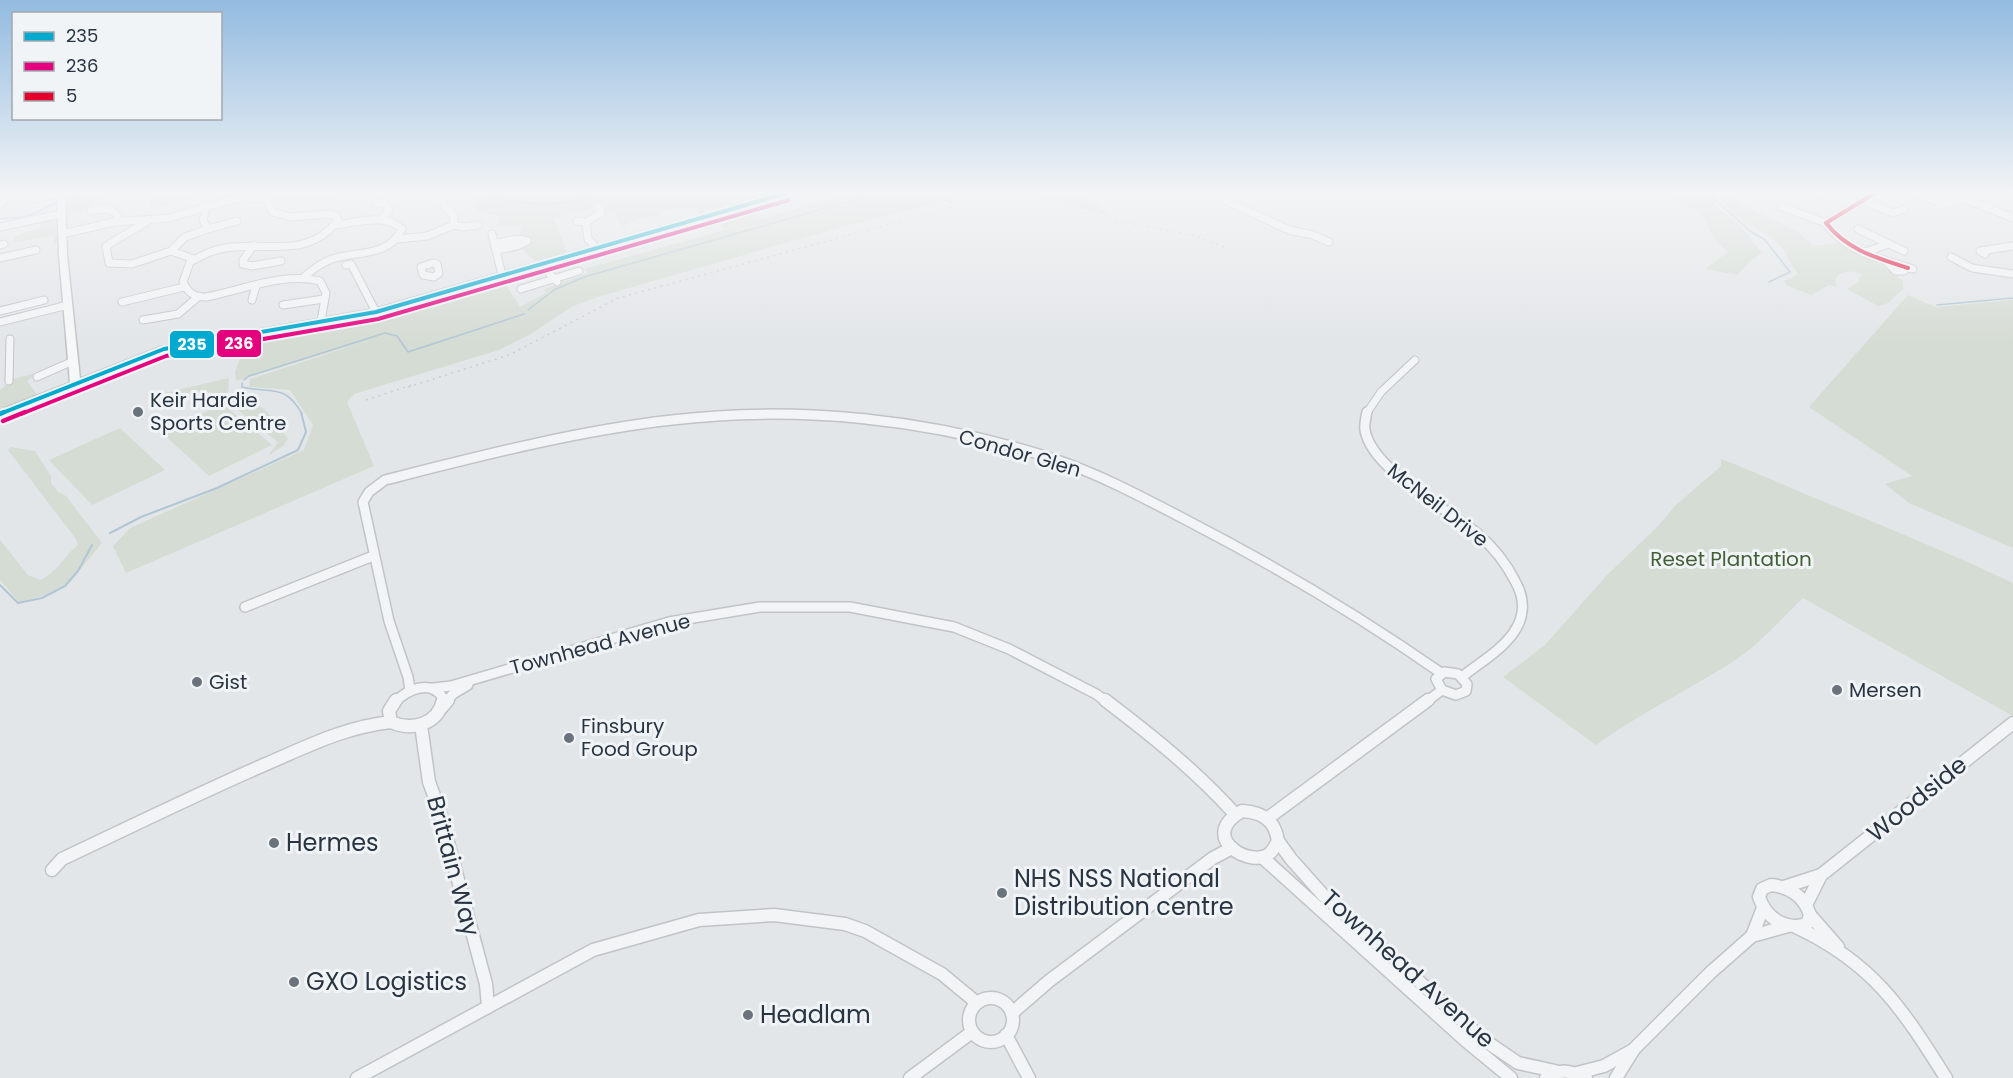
<svg xmlns="http://www.w3.org/2000/svg" width="2013" height="1078" viewBox="0 0 2013 1078" font-family="Poppins,sans-serif">
<style>
.green{fill:#d5dcd3}
.lines{fill:none;stroke-linecap:round;stroke-linejoin:round}
.stream-far1{stroke:#b1c6d4;stroke-width:1.5}
.stream{stroke:#b1c6d4;stroke-width:2}
.minor-far2-casing{stroke:#c1c4c6;stroke-width:9}
.minor-far1-casing{stroke:#c1c4c6;stroke-width:12}
.minor-casing{stroke:#c1c4c6;stroke-width:15}
.major-casing{stroke:#bfc3c6;stroke-width:3}
.minor-far2{stroke:#f2f4f5;stroke-width:7}
.minor-far1{stroke:#f2f4f5;stroke-width:9}
.minor{stroke:#f2f4f5;stroke-width:12}
.major{fill:#f6f7f7;fill-rule:evenodd}
.rail{stroke:#cbced0;stroke-width:1.5;stroke-dasharray:2 4.5;stroke-linecap:butt}
.bus-1-far1-casing{stroke:#f1f4f7;stroke-width:8}
.bus-1-casing{stroke:#f1f4f7;stroke-width:9}
.bus-2-far1-casing{stroke:#f1f4f7;stroke-width:8}
.bus-2-casing{stroke:#f1f4f7;stroke-width:9}
.bus-3-casing{stroke:#f1f4f7;stroke-width:8}
.bus-1-far1{stroke:#00a9ce;stroke-width:4}
.bus-1{stroke:#00a9ce;stroke-width:4.5}
.bus-2-far1{stroke:#e5007d;stroke-width:4}
.bus-2{stroke:#e5007d;stroke-width:4.5}
.bus-3{stroke:#e4002b;stroke-width:4}
.poi-dot{fill:#6a737c;stroke:#f1f4f7;stroke-width:2}
.labels{text-anchor:middle;stroke-width:6;stroke-linejoin:round;paint-order:stroke}
.poi-label{font-size:20px;fill:#293542;stroke:#f1f4f7;text-anchor:start}
.street-label{font-size:20px;fill:#293542;stroke:#f1f4f7}
.park-label{font-size:20px;fill:#425f35;stroke:#f1f4f7}
.near-street-label{font-size:24px;fill:#293542;stroke:#f1f4f7}
.near-poi-label{font-size:24px;fill:#293542;stroke:#f1f4f7;text-anchor:start}
.line-badge{stroke:#f1f4f7;stroke-width:2}
.badge-label{font-size:16px;text-anchor:middle;font-weight:bold;fill:#fff}
</style>
<rect width="100%" height="100%" fill="#e3e6e8"/>
<g class="green">
<path d="M67,193H379L302,203L294,200L275,203C263,187 235,198 219,200L215,193L154,208L150,206L149,195L144,194C126,198 100,191 89,209L66,215L64,198Z"/>
<polygon points="473,193 777,193 701,215 694,207 659,211 660,215 635,220 622,227 614,213 609,214 603,206 554,218 567,253 536,262 520,247 501,250 500,242 519,238 522,226 496,227 500,216 477,212"/>
<polygon points="856,193 934,193 948,200 831,230 601,296 573,306 529,335 499,350 354,394 347,402 374,466 126,573 113,546 130,528 304,450 313,425 290,390 249,387 250,379 370,340 236,381 235,372 248,338 373,318 502,279 520,307 546,293 544,289 588,273 584,269 725,230 721,225 725,223 718,215 748,207 761,219 832,198 857,195"/>
<polygon points="1029,193 1080,193 1111,216 1044,199"/>
<polygon points="1672,193 1712,193 1716,197 1715,206 1738,223 1762,253 1750,261 1737,275 1705,269 1728,252 1713,237 1705,219 1694,209 1676,200"/>
<path d="M1718,193H1735L1743,205L1798,232L1813,246L1839,243L1889,270L1903,281V289L1888,303L1878,306L1847,289L1857,283L1862,274L1851,271L1839,274L1835,280L1837,287L1829,285L1811,295L1786,285L1784,281L1798,274C1792,266 1788,257 1783,249C1765,226 1731,225 1718,193Z"/>
<polygon points="52,219 55,220 58,243 53,245 53,236 14,242 14,238 23,233 40,229 40,221"/>
<polygon points="1908,295 1935,307 2013,300 2013,548 1909,503 1885,484 1912,476 1809,407"/>
<polygon points="40,372 27,381 38,396 0,410 0,390 13,379"/>
<path d="M229,378L228,394C262,401 269,412 288,439L283,446L268,456L278,442L229,403L213,400L208,392L168,396L160,394Z"/>
<polygon points="223,404 272,445 209,476 161,432"/>
<polygon points="120,428 165,470 92,505 49,460"/>
<path d="M11,447L35,451L51,476V483L58,492L66,496L102,543L71,581L46,595L19,602L0,580V540L28,575L40,580C57,573 63,557 78,545L76,539L8,450Z"/>
<path d="M1721,459C1757,472 1791,489 1827,503C1890,529 1952,554 2013,583V716L1803,598C1780,620 1758,646 1731,663C1686,691 1639,714 1596,745L1503,677L1545,645L1606,576L1656,528L1676,505L1721,466Z"/>
</g>
<g class="lines">
<g class="stream-far1">
<path d="M486,193L487,198C528,204 564,209 603,193"/>
<polyline points="929,193 953,203"/>
<polyline points="1708,193 1750,231 1765,240 1790,272 1769,282"/>
<polyline points="64,201 96,193"/>
<polyline points="0,219 26,217 58,202"/>
<polyline points="1937,305 2013,298"/>
<polyline points="528,310 554,290 584,277 879,193"/>
<polyline points="244,380 249,376 385,333 397,336 408,352 524,314"/>
<path d="M242,383V387L247,388C274,393 286,385 302,414"/>
</g>
<g class="stream">
<polyline points="110,533 141,517 217,488 298,450 306,432 301,412"/>
<polyline points="0,585 18,603 42,598 65,586 78,571 92,545"/>
</g>
<g class="minor-far2-casing">
<g id="minor-far2">
<polyline points="1084,193 1093,198"/>
<polyline points="1209,193 1289,230 1313,235 1329,242"/>
<polyline points="1817,193 1822,195 1826,193"/>
<path d="M1875,193L1826,223C1844,251 1883,260 1913,269"/>
<polyline points="1915,193 1944,204"/>
<polyline points="1960,197 2013,218"/>
<polyline points="29,199 61,194"/>
<polyline points="1862,200 1893,213 1904,209"/>
<polyline points="376,203 385,204 389,210 382,219"/>
<polyline points="0,204 9,193"/>
<polyline points="1940,206 1969,193"/>
<polyline points="1782,207 1826,223"/>
<path d="M91,211C102,208 110,207 118,216L114,222"/>
<polyline points="148,221 106,246 109,263 132,264 171,251"/>
<polyline points="577,221 586,222 601,213 598,207"/>
<polyline points="586,222 588,239 597,248"/>
<polyline points="454,225 463,227 478,225"/>
<polyline points="0,227 61,214"/>
<polyline points="208,229 237,221"/>
<polyline points="1858,229 1889,244 1865,252"/>
<path d="M62,234L114,222L169,218L242,197L267,199L272,212L290,217L330,214L336,216L338,220C308,260 267,241 225,248C212,250 201,256 190,262L183,282C188,293 194,297 206,297C243,290 283,272 320,281L326,293L321,321"/>
<polyline points="492,234 502,275"/>
<polyline points="398,239 427,236 454,225 454,216 441,202"/>
<polyline points="496,243 517,239 527,241 517,246 497,250"/>
<polyline points="1889,244 1904,251"/>
<polyline points="0,245 4,244"/>
<polyline points="254,245 243,260 243,264 252,266 281,261"/>
<polyline points="1985,254 1980,251 2013,246"/>
<polyline points="1951,257 1972,268 2013,274"/>
<polyline points="0,258 36,250"/>
<polyline points="194,259 171,251 185,237 208,229 203,220 205,212 202,209"/>
<polyline points="1885,260 1895,271 1904,271 1908,268"/>
<polygon points="433,263 437,264 439,273 434,277 423,275 421,267"/>
<polyline points="541,264 557,282"/>
<polyline points="346,265 351,264 376,312"/>
<path d="M304,277C312,270 321,263 332,259C357,251 389,257 402,229C384,212 356,223 334,225"/>
<polyline points="521,289 579,271"/>
<polyline points="252,300 256,286"/>
<polyline points="122,302 184,287"/>
<polyline points="283,305 324,299"/>
<polyline points="0,311 44,300"/>
<polyline points="143,320 178,314 198,297"/>
<polyline points="0,322 68,305"/>
<polyline points="37,377 73,361"/>
<polyline points="9,381 10,339"/>
<polyline points="1366,414 1381,392 1415,360"/>
</g>
</g>
<g class="minor-far1-casing">
<g id="minor-far1">
<path d="M1367,412C1366,417 1364,425 1365,430C1371,469 1449,510 1478,534C1493,547 1506,563 1515,581C1525,598 1525,616 1514,632C1501,651 1479,663 1462,677"/>
<polyline points="245,607 373,556"/>
<polygon points="1444,672 1458,674 1467,684 1466,691 1456,695 1442,690 1436,679"/>
<polyline points="434,688 451,686 669,622 760,607 850,607 954,627 1009,649 1096,694 1107,702"/>
<path d="M410,690L408,677L389,621L363,502L369,492L385,480C480,456 575,431 672,420C799,405 930,419 1051,458C1100,474 1144,498 1190,522C1277,567 1361,617 1441,673"/>
<path d="M395,702C408,689 431,679 443,698L442,702"/>
<polyline points="446,702 453,694 468,685"/>
<polyline points="1426,702 1442,690"/>
</g>
</g>
<g class="minor-casing">
<g id="minor">
<path d="M396,700L389,711L391,722C411,731 438,725 443,700"/>
<path d="M1105,700C1151,735 1195,770 1234,813"/>
<polyline points="442,707 448,700"/>
<polyline points="421,725 429,782 439,809 486,984 488,1007"/>
<path d="M1242,811C1262,812 1275,820 1278,841C1276,845 1273,850 1270,853C1252,870 1196,837 1242,811Z"/>
<polyline points="1268,818 1428,700"/>
<polyline points="1278,841 1291,859 1323,895 1484,1040 1518,1063 1555,1071"/>
<polyline points="1262,857 1465,1040 1511,1078"/>
<path d="M52,870L62,859C130,827 197,794 266,764C308,746 345,727 391,722"/>
<path d="M1771,885C1790,887 1804,896 1810,915L1807,924C1785,931 1766,918 1759,897L1762,889Z"/>
<polyline points="1784,887 1821,875 2013,723"/>
<polyline points="1806,905 1821,875"/>
<polyline points="1810,915 1838,947"/>
<path d="M1796,927C1873,963 1902,1008 1946,1078"/>
<polyline points="1752,936 1763,908"/>
<circle cx="991" cy="1020" r="22"/>
<polyline points="1012,1013 1049,981 1213,858 1232,848"/>
<polyline points="1006,1035 1029,1078"/>
<polyline points="1577,1073 1604,1066 1633,1050"/>
<polyline points="357,1078 593,950 699,920 774,915 845,924 865,931 942,974 977,1003"/>
<polyline points="910,1078 972,1032"/>
<path d="M1546,1078C1560,1068 1572,1071 1586,1078"/>
<polyline points="1616,1078 1634,1049 1710,973 1752,936 1788,926"/>
</g>
</g>
<g class="major-casing">
<polygon id="major" points="57,193 65,193 67,255 80,379 161,347 375,309 778,193 791,193 379,314 166,352 0,417 0,410 70,383 59,255"/>
</g>
<use href="#minor-far2" class="minor-far2"/>
<use href="#minor-far1" class="minor-far1"/>
<use href="#minor" class="minor"/>
<use href="#major" class="major"/>
<g class="rail">
<polyline points="408,387 509,355 618,298 964,204 1009,200 1047,203 1121,222 1192,235 1224,247"/>
<polyline points="366,400 415,384"/>
</g>
<g class="bus-1-far1-casing">
<polyline id="bus-1-far1" points="0,414 164,349 376,312 787,193"/>
</g>
<g class="bus-1-casing">
<polyline id="bus-1" points="0,414 4,412"/>
</g>
<g class="bus-2-far1-casing">
<polyline id="bus-2-far1" points="21,414 166,356 378,319 789,200"/>
</g>
<g class="bus-2-casing">
<polyline id="bus-2" points="3,421 25,412"/>
</g>
<g class="bus-3-casing">
<path id="bus-3" d="M1875,193L1826,223C1847,250 1877,258 1908,268"/>
</g>
<use href="#bus-1-far1" class="bus-1-far1"/>
<use href="#bus-1" class="bus-1"/>
<use href="#bus-2-far1" class="bus-2-far1"/>
<use href="#bus-2" class="bus-2"/>
<use href="#bus-3" class="bus-3"/>
</g>
<linearGradient id="sky" x2="0" y2="1"><stop stop-color="#92bbe0"/><stop offset="0.56" stop-color="#f2f4f5"/><stop offset="1" stop-color="#f2f4f5" stop-opacity="0"/></linearGradient>
<rect width="2013" height="344" fill="url(#sky)"/>
<g class="poi-dot">
<circle cx="138" cy="412" r="6"/>
<circle cx="197" cy="682" r="6"/>
<circle cx="1837" cy="690" r="6"/>
<circle cx="569" cy="738" r="6"/>
<circle cx="274" cy="843" r="6"/>
<circle cx="1002" cy="893" r="6"/>
<circle cx="294" cy="982" r="6"/>
<circle cx="748" cy="1015" r="6"/>
</g>
<g class="labels">
<g class="poi-label">
<text x="150" y="407">Keir Hardie<tspan x="150" dy="23">Sports Centre</tspan></text>
<text x="209" y="689">Gist</text>
<text x="1849" y="697">Mersen</text>
<text x="581" y="733">Finsbury<tspan x="581" dy="23">Food Group</tspan></text>
</g>
<g class="street-label">
<text transform="translate(1020 453) rotate(16)" y="7">Condor Glen</text>
<text transform="translate(1438 505) rotate(38)" y="7">McNeil Drive</text>
<text transform="translate(600 644) rotate(-15)" y="7">Townhead Avenue</text>
</g>
<g class="park-label">
<text x="1731" y="566">Reset Plantation</text>
</g>
<g class="near-street-label">
<text transform="translate(1917 799) rotate(-39)" y="8">Woodside</text>
<text transform="translate(453 866) rotate(75)" y="8">Brittain Way</text>
<text transform="translate(1408 969) rotate(42)" y="8">Townhead Avenue</text>
</g>
<g class="near-poi-label">
<text x="286" y="851">Hermes</text>
<text x="1014" y="887">NHS NSS National<tspan x="1014" dy="28">Distribution centre</tspan></text>
<text x="306" y="990">GXO Logistics</text>
<text x="760" y="1023">Headlam</text>
</g>
</g>
<g class="line-badge">
<rect x="216" y="329" width="46" height="29" rx="6" fill="#e5007d"/>
<rect x="169" y="330" width="46" height="29" rx="6" fill="#00a9ce"/>
</g>
<g class="badge-label">
<text x="239" y="349">236</text>
<text x="192" y="350">235</text>
</g>
<rect x="12" y="12" width="210" height="108" fill="#f1f4f7" stroke="#a1a8af" stroke-width="1.5"/>
<rect x="24" y="32" width="30" height="9" fill="#00a9ce" stroke="#a1a8af" stroke-width="1.5"/>
<text x="66" y="42" font-size="18" fill="#293542">235</text>
<rect x="24" y="62" width="30" height="9" fill="#e5007d" stroke="#a1a8af" stroke-width="1.5"/>
<text x="66" y="72" font-size="18" fill="#293542">236</text>
<rect x="24" y="92" width="30" height="9" fill="#e4002b" stroke="#a1a8af" stroke-width="1.5"/>
<text x="66" y="102" font-size="18" fill="#293542">5</text>
</svg>
